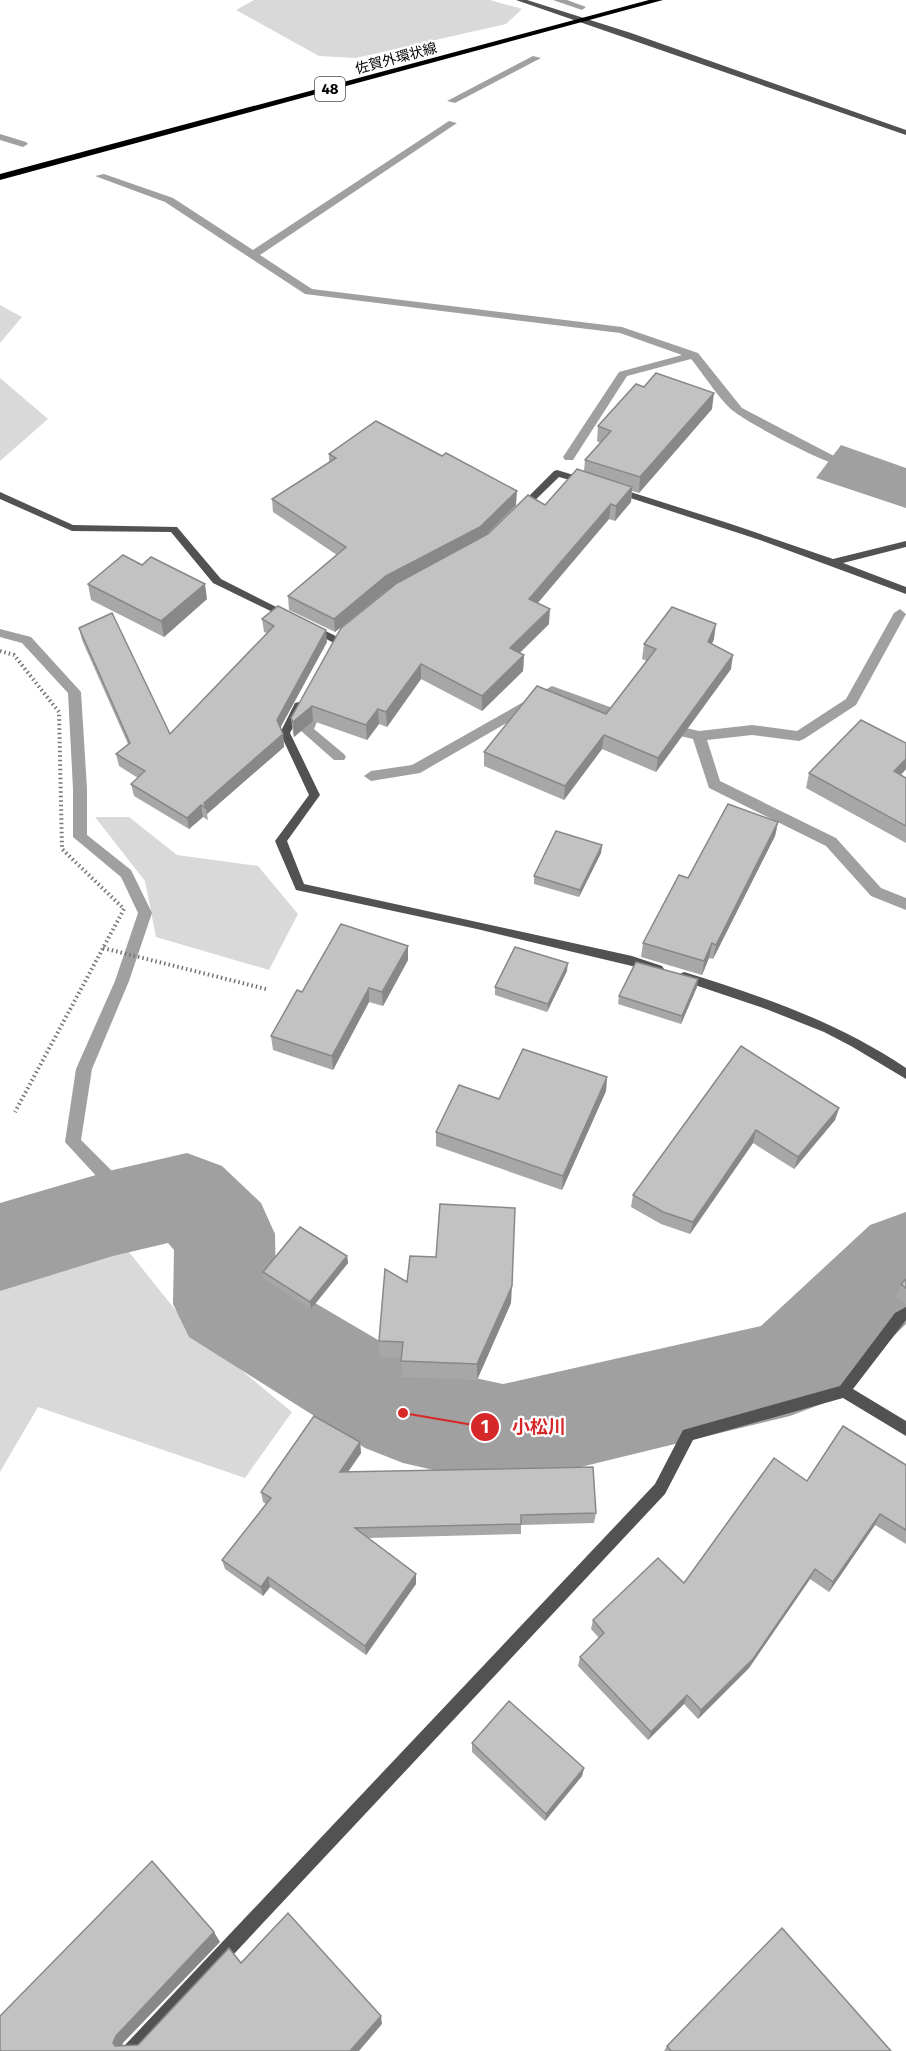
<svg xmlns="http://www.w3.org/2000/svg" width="906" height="2051" viewBox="0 0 906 2051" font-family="'Fira Sans','Noto Sans JP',sans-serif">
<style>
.green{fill:#d9d9d9}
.water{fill:#a0a0a0}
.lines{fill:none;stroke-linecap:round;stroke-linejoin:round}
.stream{fill:#a0a0a0;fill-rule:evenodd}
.river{fill:#a0a0a0;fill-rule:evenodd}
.path{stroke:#747474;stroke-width:4;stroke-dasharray:1.5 3;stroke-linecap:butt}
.minor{fill:#525252;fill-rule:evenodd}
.primary{fill:#000;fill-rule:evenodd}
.wall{fill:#a7a7a7}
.shaded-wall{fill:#888}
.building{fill:#c2c2c2;stroke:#888;stroke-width:1.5}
.labels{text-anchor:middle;stroke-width:4.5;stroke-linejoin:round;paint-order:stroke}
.far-street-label{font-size:14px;fill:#000;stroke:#fff}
.shield{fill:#fff;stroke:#4c4c4c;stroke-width:1.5}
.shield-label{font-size:15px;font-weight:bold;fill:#000}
.leader{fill:none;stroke:#d62828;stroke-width:2}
.callout-dot{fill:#d62828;stroke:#fff;stroke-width:2}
.mark-label{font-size:18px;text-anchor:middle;font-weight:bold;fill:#fff}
.callout-label{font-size:18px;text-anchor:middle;font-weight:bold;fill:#d62828;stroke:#fff;stroke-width:4.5;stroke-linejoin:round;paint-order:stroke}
</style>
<rect width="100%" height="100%" fill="#fff"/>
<g class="green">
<polygon points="254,0 490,0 522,9 506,24 356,58 319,56 236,10"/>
<polygon points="0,305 22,317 0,343"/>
<polygon points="0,378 48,419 0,461"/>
<polygon points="95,817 129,817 177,855 258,866 298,914 269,970 156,937 145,881"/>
<polygon points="121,1242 189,1327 292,1412 245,1478 38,1407 0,1472 0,1287"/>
</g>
<polygon class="water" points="841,445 906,468 906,508 816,478"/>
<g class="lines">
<g class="stream">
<polygon points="553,0 567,0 586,7 582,10"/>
<polygon points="533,56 541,58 455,103 447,101"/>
<path d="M449,121L457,123L260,255L312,289L622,327L698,353L742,408L834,456L853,462V468C837,471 752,425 736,413C722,404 703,373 691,359L627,376L573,460H565L563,457L619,372L682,355L620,333L305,294L165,202L95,176L104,174L173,198L253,250Z"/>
<polygon points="0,134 26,142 28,144 23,147 0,140"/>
<polygon points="900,609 906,614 856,705 804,739 799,741 752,735 707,740 720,781 836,838 881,888 906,898 906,910 871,896 826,846 709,788 693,739 659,731 657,728 664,723 699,731 752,725 797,731 846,699 894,613"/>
<polygon points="0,629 31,637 81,692 87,789 87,835 131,870 152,913 129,981 92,1069 81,1140 122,1181 153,1200 155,1205 153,1210 147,1212 110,1191 65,1142 76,1069 115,981 138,913 121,877 73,837 73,789 68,693 22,643 0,637"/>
<polygon points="552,686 632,715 634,718 627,723 553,696 420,773 371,781 364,776 371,771 412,765"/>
<polygon points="317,700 324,705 314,729 344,754 346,757 344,760 334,760 300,730 310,705"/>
</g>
<polygon class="river" points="187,1153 222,1166 261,1203 275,1234 276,1280 424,1367 503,1384 761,1326 870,1225 906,1212 906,1324 827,1402 790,1416 503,1486 403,1463 365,1448 189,1337 173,1304 174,1250 168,1243 113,1256 0,1291 0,1203 113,1170"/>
<g class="path">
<polyline points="0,651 14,655 59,712 62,849 124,909 15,1112"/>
<polyline points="103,948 266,989"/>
</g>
<g class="minor">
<polygon points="516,0 527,0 631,33 906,130 906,135"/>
<polygon points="557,470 587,479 589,481 584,484 559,477 525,510 519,510 519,506 554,471"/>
<polygon points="618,488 731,524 833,559 906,541 906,547 843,563 906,587 906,594 760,540 615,493 613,491"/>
<polygon points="0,492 73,525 177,527 221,579 292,615 287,618 283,617 213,583 171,532 72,531 0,499"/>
<polygon points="313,625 340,638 340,642 332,642 309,630 308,628"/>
<polygon points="299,702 304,706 290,733 320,795 287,841 304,884 632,956 662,966 664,969 662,972 658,974 632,966 477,929 296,890 275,841 309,795 280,733 295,703"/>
<path d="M684,972C762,996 838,1022 906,1068V1079L851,1046L824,1032L766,1009L680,980L678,977L680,974Z"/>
<polygon points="906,1307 906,1320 853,1389 906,1421 906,1436 843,1398 693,1440 665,1494 143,2051 123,2051 125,2045 655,1484 683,1430 840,1386 895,1313"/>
</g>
<polygon class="primary" points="649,0 663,0 0,180 0,174"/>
</g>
<g class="wall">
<polygon points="712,409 639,493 632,491 631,502 615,521 609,519 538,603 549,624 520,653 524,655 523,671 482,711 421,679 387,727 379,724 367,740 313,721 294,737 293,733 291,718 387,590 335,632 289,610 288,596 337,555 273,512 272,499 329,463 329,454 516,505 486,535 545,505 584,471 585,460 600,443 597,441 598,426"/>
<polygon points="142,565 207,599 164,637 91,600 88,584"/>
<polygon points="262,619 327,642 280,728 283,734 284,747 207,814 208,820 203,817 189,829 134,796 131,784 138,778 119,766 116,754 128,744 82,640 79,628 170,734 267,633 264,632"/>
<polygon points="714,639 712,644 731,669 656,772 602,749 564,800 484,766 484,752 606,714 647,661 642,659 644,644"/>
<polygon points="906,743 906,769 901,775 906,778 906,843 806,788 809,773"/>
<polygon points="778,822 775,836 713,959 709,958 702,975 641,957 643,943 688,878"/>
<polygon points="602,845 601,853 579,897 534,884 534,876"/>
<polygon points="408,946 408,960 383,1006 369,1002 333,1070 273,1050 271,1036 302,992"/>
<polygon points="567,971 547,1012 495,995 495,987"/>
<polygon points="697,987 681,1024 618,1004 619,996"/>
<polygon points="741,1046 839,1108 835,1120 794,1169 753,1143 690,1234 661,1224 631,1207 633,1195"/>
<polygon points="607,1077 606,1091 562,1190 436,1146 436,1132 499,1099"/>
<polygon points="347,1256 348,1263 311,1309 264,1279 263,1272"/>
<polygon points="906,1279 906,1304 896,1297 901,1284"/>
<polygon points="407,1282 511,1303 477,1380 402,1377 401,1358 380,1357 379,1341"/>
<polygon points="360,1442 361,1453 348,1472 596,1513 594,1523 521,1525 521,1534 368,1538 416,1584 366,1655 270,1587 263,1596 225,1569 222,1560 266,1504 263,1502 261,1492"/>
<polygon points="906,1465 906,1544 875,1525 829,1592 810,1579 749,1668 698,1719 684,1704 648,1740 578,1666 580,1657 599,1638 591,1629 593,1620 684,1583 807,1481"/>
<polygon points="472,1743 584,1768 582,1776 545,1821 472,1752"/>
<polygon points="667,2046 891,2051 664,2051"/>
</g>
<g class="shaded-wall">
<polygon points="714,393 712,409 639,493 640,477"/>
<polygon points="632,487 631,502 615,521 616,506"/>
<polygon points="517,491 516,505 480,541 387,590 335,632 334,619 386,576"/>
<polygon points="611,504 609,519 528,614 529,599"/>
<polygon points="205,584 207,599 164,637 161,621"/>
<polygon points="550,609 549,624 509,663 510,648"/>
<polygon points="716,624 714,639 706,656 708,642"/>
<polygon points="326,630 327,642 278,732 277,720"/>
<polygon points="524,655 523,671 482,711 482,696"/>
<polygon points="733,655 731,669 656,772 658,758"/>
<polygon points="421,664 421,679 387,727 386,712"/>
<polygon points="312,706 313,721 294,737 293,722"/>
<polygon points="378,709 379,724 367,740 366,725"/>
<polygon points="283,734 284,747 207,814 206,808 204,803"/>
<polygon points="604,735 602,749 564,800 565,786"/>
<polygon points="906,759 906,769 890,786 894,771"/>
<polygon points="201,805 203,817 189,829 187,818"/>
<polygon points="778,822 775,836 713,959 716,945"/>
<polygon points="602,845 601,853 579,897 580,890"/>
<polygon points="712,943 709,958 702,975 704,961"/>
<polygon points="408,946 408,960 383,1006 382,992"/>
<polygon points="568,963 567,971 547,1012 548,1004"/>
<polygon points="698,979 697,987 681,1024 682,1016"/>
<polygon points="369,988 369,1002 333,1070 332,1056"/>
<polygon points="607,1077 606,1091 562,1190 563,1176"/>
<polygon points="839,1108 835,1120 794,1169 798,1157"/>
<polygon points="756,1130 753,1143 690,1234 693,1222"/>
<polygon points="347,1256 348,1263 311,1309 310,1302"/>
<polygon points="512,1286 511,1303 477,1380 477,1364"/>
<polygon points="360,1442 361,1453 341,1482 340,1472"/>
<polygon points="880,1514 875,1525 829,1592 833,1582"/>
<polygon points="815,1569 810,1579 749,1668 698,1719 701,1710"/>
<polygon points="416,1574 416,1584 366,1655 365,1646"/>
<polygon points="268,1577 270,1587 263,1596 261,1587"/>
<polygon points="687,1695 684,1704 648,1740 651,1732"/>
<polygon points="584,1768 582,1776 545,1821 546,1814"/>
<polygon points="214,1932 220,1942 123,2043 121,2051 113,2043 116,2036"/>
<polygon points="381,2016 382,2024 359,2051 350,2051"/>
</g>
<g class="building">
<polygon points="656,373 714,393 640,477 585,460 611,431 598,426 636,384 644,387"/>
<polygon points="376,421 442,456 446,453 517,491 480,527 386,576 334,619 288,596 346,547 272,499 336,458 329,454"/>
<polygon points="577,469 632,487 616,506 611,504 529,599 550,609 510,648 524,655 482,696 421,664 386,712 378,709 366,725 312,706 293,722 291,718 341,628 397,583 488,534 528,495 545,505"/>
<polygon points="123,555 142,565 151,557 205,584 161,621 88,584"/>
<polygon points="278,606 326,630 277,720 283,734 204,803 206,808 201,805 187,818 131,784 145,771 116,754 130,743 79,628 112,613 170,734 274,626 262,619"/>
<polygon points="672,607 716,624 708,642 733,655 658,758 604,735 565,786 484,752 537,686 606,714 656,649 644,644"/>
<polygon points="861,720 906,743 906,759 894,771 906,778 906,826 809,773"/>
<polygon points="728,804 778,822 716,945 712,943 704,961 643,943 679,875 688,878"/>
<polygon points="556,831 602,845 580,890 534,876"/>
<polygon points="341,924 408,946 382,992 369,988 332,1056 271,1036 297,990 302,992"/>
<polygon points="515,947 568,963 548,1004 495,987"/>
<polygon points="636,962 698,979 682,1016 619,996"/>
<polygon points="741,1046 839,1108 798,1157 756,1130 693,1222 663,1212 633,1195"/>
<polygon points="523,1049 607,1077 563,1176 436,1132 459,1085 499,1099"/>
<polygon points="440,1204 515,1208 512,1286 477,1364 401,1361 403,1342 379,1341 385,1269 407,1282 410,1256 436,1257"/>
<polygon points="300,1227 347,1256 310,1302 263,1272"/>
<polygon points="906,1279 906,1288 901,1284"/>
<polygon points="314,1416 360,1442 340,1472 593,1467 596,1513 521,1515 521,1524 355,1528 416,1574 365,1646 268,1577 261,1587 222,1560 271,1498 261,1492"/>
<polygon points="843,1426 906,1465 906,1530 880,1514 833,1582 815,1569 753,1659 701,1710 687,1695 651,1732 580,1657 604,1633 593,1620 658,1558 684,1583 774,1458 807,1481"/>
<polygon points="509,1701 584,1768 546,1814 472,1743"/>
<polygon points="152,1861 214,1932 116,2036 113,2043 115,2046 138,2045 229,1948 241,1963 288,1913 381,2016 350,2051 0,2051 0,2016"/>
<polygon points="782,1928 891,2051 671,2051 667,2046"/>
</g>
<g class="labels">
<g class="far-street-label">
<text transform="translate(396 58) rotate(-15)" y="5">佐賀外環状線</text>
</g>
<rect class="shield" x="315" y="77" width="30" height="24" rx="4.5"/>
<g class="shield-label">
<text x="330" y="94">48</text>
</g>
</g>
<path class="leader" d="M403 1413L485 1427"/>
<g class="callout-dot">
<circle cx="403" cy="1413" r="6"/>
<circle cx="485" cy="1427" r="15"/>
</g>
<g class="mark-label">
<text x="485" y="1433">1</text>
</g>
<g class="callout-label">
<text x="539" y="1433">小松川</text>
</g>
</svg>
